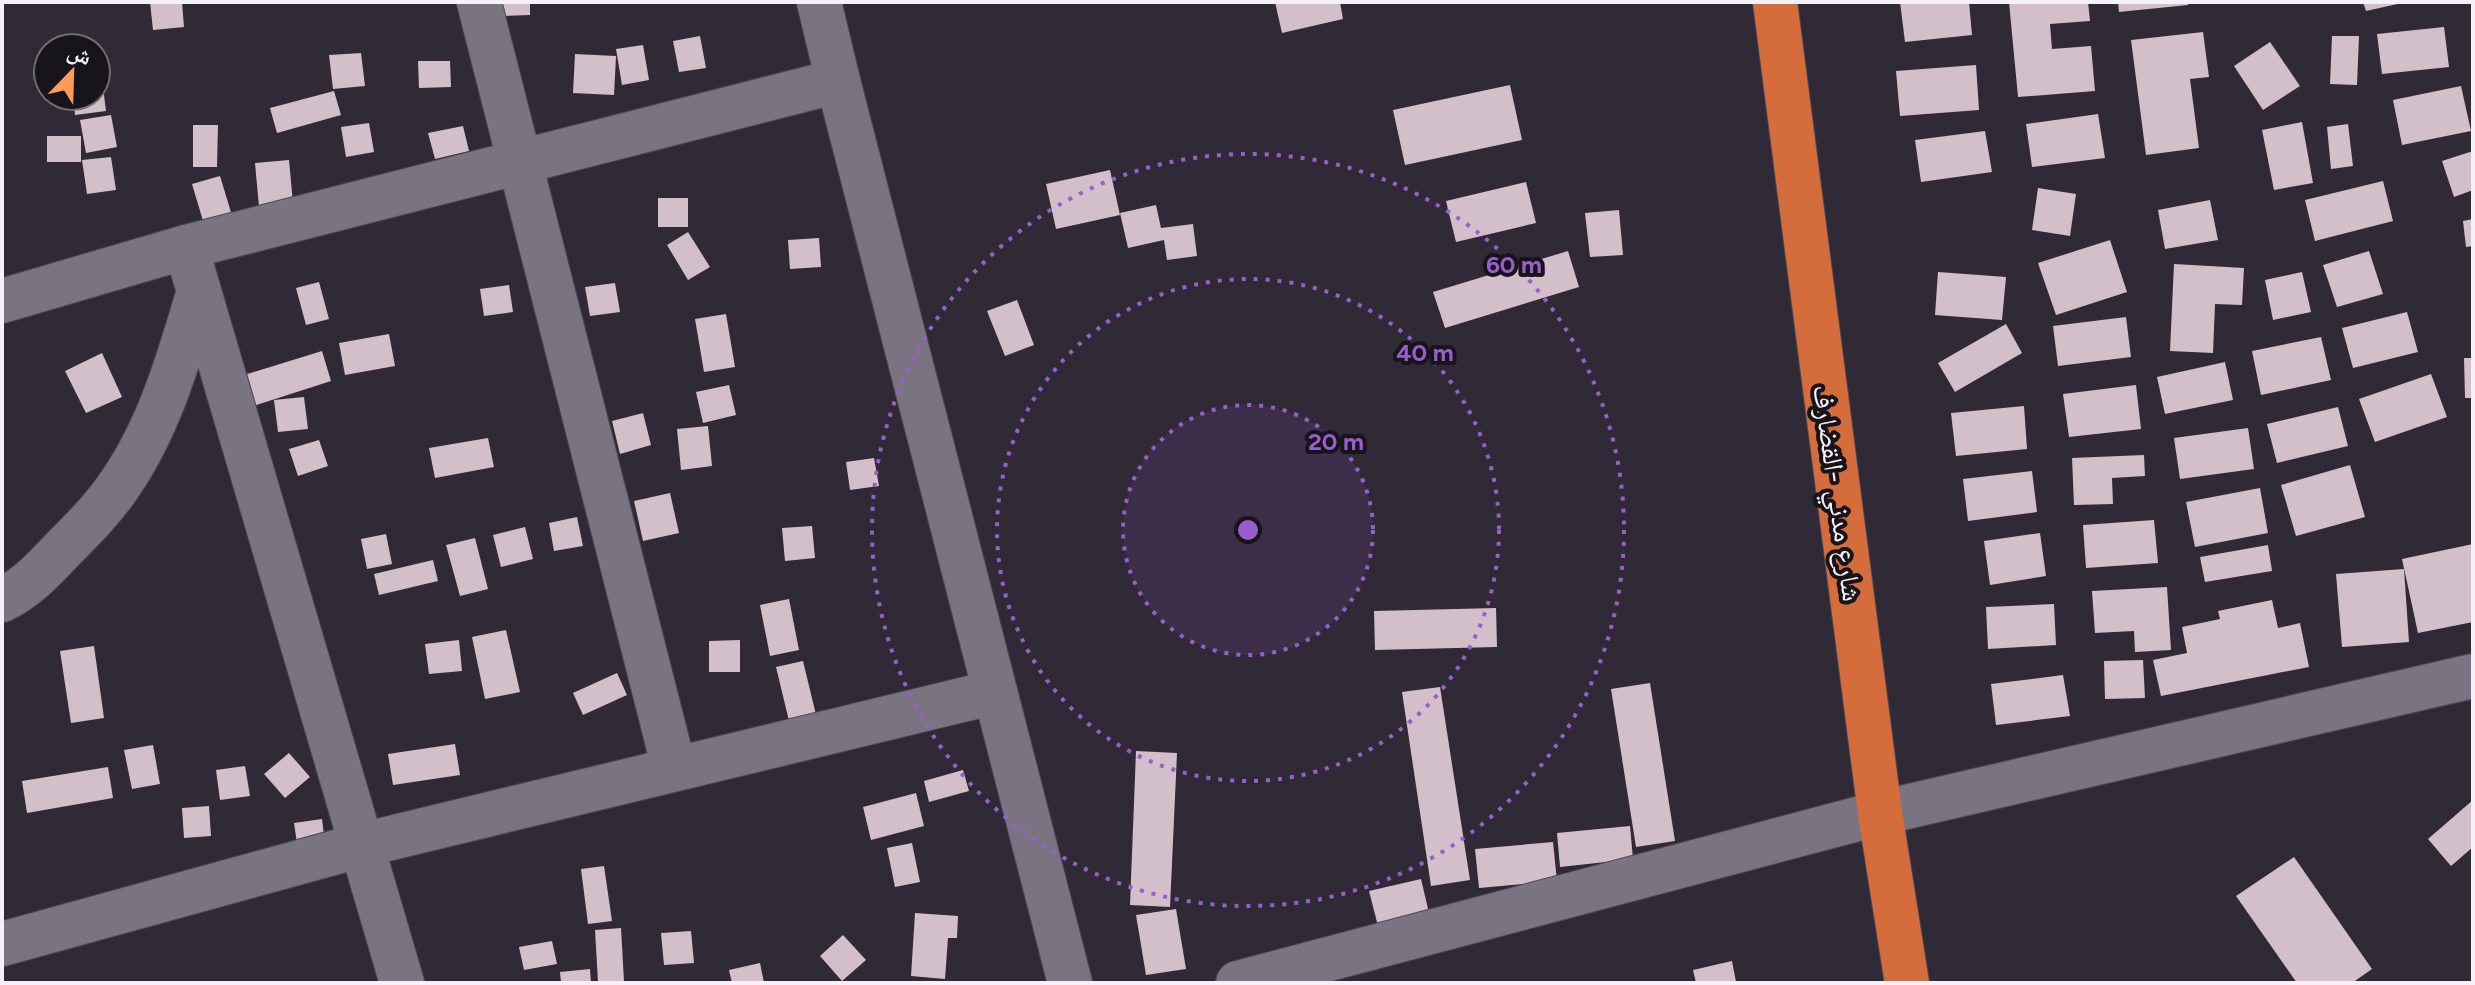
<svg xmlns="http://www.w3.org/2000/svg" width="2475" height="985" font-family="Figtree,'Noto Naskh Arabic',sans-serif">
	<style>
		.building { fill: #d2bfc9 }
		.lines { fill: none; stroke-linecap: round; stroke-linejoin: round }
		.minor-casing { stroke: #4d4853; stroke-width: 46 }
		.highway-casing { stroke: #4d4853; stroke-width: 46 }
		.minor { stroke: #797382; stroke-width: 44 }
		.highway { stroke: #d46c3c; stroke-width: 44 }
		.ring { fill: none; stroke: #995dce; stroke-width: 4; stroke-dasharray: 4 8 }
		.labels { text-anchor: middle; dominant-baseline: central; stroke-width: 8; stroke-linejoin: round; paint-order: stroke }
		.street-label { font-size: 28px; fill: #f4f1f9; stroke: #17141a }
		.centre { fill: #995dce; stroke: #17141a; stroke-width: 4 }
		.ring-label { font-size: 24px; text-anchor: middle; font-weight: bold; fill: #995dce; stroke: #17141a; stroke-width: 8; stroke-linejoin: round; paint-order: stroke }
	</style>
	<rect width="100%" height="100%" fill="#302a37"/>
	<g class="building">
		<path d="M150,2H182L184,27L153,30Z"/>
		<path d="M501,2H530V15L502,16Z"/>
		<path d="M1275,2H1340L1343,19L1282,33Z"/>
		<path d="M1900,2H1969L1972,35L1905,42Z"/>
		<path d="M2009,2H2088L2090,21L2050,24L2052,49L2091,46L2095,91L2018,97Z"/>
		<path d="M2118,2H2188V5L2119,12Z"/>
		<path d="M2363,2H2402V3L2366,11Z"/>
		<path d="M2444,27L2449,67L2382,74L2377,34Z"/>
		<path d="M2203,32L2209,77L2190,79L2199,148L2146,155L2131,40Z"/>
		<path d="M700,36L706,68L679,72L673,41Z"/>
		<path d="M2332,36H2359L2357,85L2330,84Z"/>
		<path d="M2270,42L2300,86L2263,110L2234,66Z"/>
		<path d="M643,45L649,80L622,85L616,49Z"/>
		<path d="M361,53L365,86L333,89L329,55Z"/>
		<path d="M575,54L616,56L614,95L573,93Z"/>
		<path d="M418,61H450L451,87L419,88Z"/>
		<path d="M1976,65L1979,110L1900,116L1896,71Z"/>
		<path d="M101,71L106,111L75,115L73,96H96V72Z"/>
		<path d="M1510,85L1522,140L1405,165L1393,110Z"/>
		<path d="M2461,86L2471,131L2402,145L2393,100Z"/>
		<path d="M334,91L341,115L277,133L270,108Z"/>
		<path d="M2098,114L2105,158L2032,167L2026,124Z"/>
		<path d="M111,115L117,147L86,153L80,120Z"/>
		<path d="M2302,122L2313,183L2274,190L2262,130Z"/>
		<path d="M369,123L374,152L346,157L341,127Z"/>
		<path d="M2348,124L2353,166L2331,169L2327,127Z"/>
		<path d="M193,125H218L217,167H193Z"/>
		<path d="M463,126L469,151L435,159L428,133Z"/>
		<path d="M1985,131L1992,172L1921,182L1915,140Z"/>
		<rect x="47" y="136" width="34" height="26"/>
		<path d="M2473,151V190L2454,197L2442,161Z"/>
		<path d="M111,157L116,190L87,194L82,160Z"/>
		<path d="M289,160L294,214L260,218L255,163Z"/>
		<path d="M1110,170L1120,215L1056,229L1046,184Z"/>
		<path d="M220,176L237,232L209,241L192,184Z"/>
		<path d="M2383,181L2393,221L2315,241L2305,200Z"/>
		<path d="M1526,182L1536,223L1456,242L1446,201Z"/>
		<path d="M2038,188L2076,194L2070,236L2032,230Z"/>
		<rect x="658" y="198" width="30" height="29"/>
		<path d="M2210,200L2218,240L2165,249L2158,210Z"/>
		<path d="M1156,205L1161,228L1193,224L1197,256L1167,260L1164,240L1128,248L1120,213Z"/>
		<path d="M1619,210L1623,255L1590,257L1585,213Z"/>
		<path d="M2473,219V246L2466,247L2463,221Z"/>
		<path d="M688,232L710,267L688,280L667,245Z"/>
		<path d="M819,238L821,267L790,269L788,240Z"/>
		<path d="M2110,240L2127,292L2056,315L2038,263Z"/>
		<path d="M1568,251L1579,287L1445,328L1433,292Z"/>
		<path d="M2369,251L2383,294L2337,307L2323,265Z"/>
		<path d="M2174,264L2244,268L2242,305L2215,304L2213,353L2170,351Z"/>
		<path d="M1938,272L2006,277L2002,320L1935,315Z"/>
		<path d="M2302,272L2311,312L2273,320L2265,280Z"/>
		<path d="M319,282L329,319L306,325L296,288Z"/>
		<path d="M615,283L620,312L590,316L585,287Z"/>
		<path d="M509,285L513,312L484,316L480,289Z"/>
		<path d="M1017,300L1034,345L1005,356L987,311Z"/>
		<path d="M2407,312L2418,352L2353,368L2342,328Z"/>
		<path d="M726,314L735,367L704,372L695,319Z"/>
		<path d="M2126,317L2131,357L2058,366L2053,326Z"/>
		<path d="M2006,324L2022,353L1955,392L1938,363Z"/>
		<path d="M389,334L395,366L345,375L339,343Z"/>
		<path d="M2321,337L2331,380L2261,395L2252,351Z"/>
		<path d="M322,351L331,381L250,407L241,376Z"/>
		<path d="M102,353L122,397L86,413L65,371Z"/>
		<path d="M2464,358H2473V398H2465Z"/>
		<path d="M2225,362L2233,400L2165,414L2157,377Z"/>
		<path d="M2431,374L2447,417L2375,442L2359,399Z"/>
		<path d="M729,385L736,415L703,423L696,392Z"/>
		<path d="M2136,385L2141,429L2069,437L2063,394Z"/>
		<path d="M304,397L308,429L278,432L274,400Z"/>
		<path d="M2024,406L2027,449L1956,456L1951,413Z"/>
		<path d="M2338,407L2348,446L2277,463L2267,424Z"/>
		<path d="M643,413L651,445L620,454L612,421Z"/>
		<path d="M708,426L712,466L681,470L677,429Z"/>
		<path d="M2248,428L2254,469L2180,479L2174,438Z"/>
		<path d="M488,438L494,467L435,478L429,448Z"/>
		<path d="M319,440L328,466L298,476L289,449Z"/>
		<path d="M2144,455L2145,476L2112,478L2113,504L2074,505L2072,458Z"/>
		<path d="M874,458L879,486L850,490L846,462Z"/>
		<path d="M2350,465L2365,517L2296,536L2281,485Z"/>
		<path d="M2032,471L2037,512L1968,521L1963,479Z"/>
		<path d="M2260,488L2268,533L2195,547L2186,502Z"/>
		<path d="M670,493L679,533L643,541L634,501Z"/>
		<path d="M577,517L583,546L554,551L549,523Z"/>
		<path d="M2154,520L2158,563L2086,568L2083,525Z"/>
		<path d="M812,526L815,558L785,561L782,528Z"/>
		<path d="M525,527L533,559L501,567L493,535Z"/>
		<path d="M2040,533L2046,576L1990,585L1984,541Z"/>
		<path d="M386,534L392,564L367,569L361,539Z"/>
		<path d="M475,538L488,589L460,596L446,545Z"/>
		<path d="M2473,544V622L2418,633L2402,559Z"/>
		<path d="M2268,545L2272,571L2205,582L2200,557Z"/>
		<path d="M433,560L438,581L379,595L374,574Z"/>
		<path d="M2404,569L2409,642L2342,647L2336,574Z"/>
		<path d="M2167,587L2171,650L2135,652L2134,631L2095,633L2092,591Z"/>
		<path d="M789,599L799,650L770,656L760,605Z"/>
		<path d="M2272,600L2278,628L2300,623L2309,667L2161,696L2153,660L2187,653L2182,627L2220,619L2218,611Z"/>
		<path d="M2054,604L2056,645L1988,649L1986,607Z"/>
		<path d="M1496,608L1497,647L1375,650L1374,611Z"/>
		<path d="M506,630L520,692L485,699L472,637Z"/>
		<path d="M459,640L462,671L429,674L425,644Z"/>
		<path d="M740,640V672H709V641Z"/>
		<path d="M94,646L104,718L71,723L60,651Z"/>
		<path d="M2143,660L2145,698L2105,699L2104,661Z"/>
		<path d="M803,661L817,719L790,725L776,667Z"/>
		<path d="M617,673L627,695L583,715L573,693Z"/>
		<path d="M2063,675L2070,716L1996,725L1991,684Z"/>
		<path d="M1650,683L1675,841L1636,847L1611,689Z"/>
		<path d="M1440,687L1470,880L1431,886L1402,692Z"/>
		<path d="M455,744L460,775L393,785L388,754Z"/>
		<path d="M153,745L160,784L132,789L124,750Z"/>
		<path d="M1136,751L1177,753L1170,907L1130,905Z"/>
		<path d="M289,753L310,777L285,798L264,774Z"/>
		<path d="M245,766L250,796L220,800L216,770Z"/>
		<path d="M108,767L113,798L27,813L22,781Z"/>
		<path d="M963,770L969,791L929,802L924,781Z"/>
		<path d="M916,793L924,826L871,840L863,807Z"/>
		<path d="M2473,800V847L2451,866L2428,839Z"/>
		<path d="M209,806L211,836L184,838L182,808Z"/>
		<path d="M322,819L327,859L300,863L294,823Z"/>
		<path d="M1630,826L1633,859L1560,867L1557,833Z"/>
		<path d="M1553,842L1557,881L1479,888L1475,849Z"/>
		<path d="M912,843L920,882L895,887L887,848Z"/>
		<path d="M2294,857L2372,969L2352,983H2297L2236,896Z"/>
		<path d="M604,866L612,921L588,924L581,869Z"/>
		<path d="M1421,879L1429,913L1378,926L1369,891Z"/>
		<path d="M1176,909L1186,969L1146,975L1136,915Z"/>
		<path d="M915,913L958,916L957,938H948L945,979L911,976Z"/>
		<path d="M621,928L624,981L598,982L595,930Z"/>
		<path d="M691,931L694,963L664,965L661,933Z"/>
		<path d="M843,935L866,960L842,981L820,956Z"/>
		<path d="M552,941L557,964L524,970L519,947Z"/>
		<path d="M1732,961L1736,982L1696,983L1693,970Z"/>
		<path d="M760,963L764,983H732L729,970Z"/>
		<path d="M590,969L591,983H561L560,972Z"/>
	</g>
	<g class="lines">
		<defs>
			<g id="minor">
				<path d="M479,2L674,768"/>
				<path d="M819,2L838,81L1070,983"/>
				<path d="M186,247L402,983"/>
				<path d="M2,301L186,247L838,81"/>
				<path d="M2,600C26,589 45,568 63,549C83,529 104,508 120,484C160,426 179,358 199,291"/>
				<path d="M2,944L362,845L995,692"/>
				<path d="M1238,983L1880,813L2473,676"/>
			</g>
			<path id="highway" d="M1775,2L1880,813L1907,983"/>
		</defs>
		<use href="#minor" class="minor-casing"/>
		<use href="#highway" class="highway-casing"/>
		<use href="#minor" class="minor"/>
		<use href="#highway" class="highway"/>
	</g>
	<circle cx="1248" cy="530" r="125" fill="#995dce" fill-opacity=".12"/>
	<g class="ring">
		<circle cx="1248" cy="530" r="125"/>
		<circle cx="1248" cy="530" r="251"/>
		<circle cx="1248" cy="530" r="376"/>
	</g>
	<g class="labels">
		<g class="street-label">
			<text transform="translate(1838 493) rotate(82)">شارع مدني -القضارف</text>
		</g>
	</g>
	<circle cx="1248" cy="530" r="12" class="centre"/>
	<g class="ring-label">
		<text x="1514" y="273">60 m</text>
		<text x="1425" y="361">40 m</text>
		<text x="1336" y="450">20 m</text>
	</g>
	<rect width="2475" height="985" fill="none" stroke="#f4f1f9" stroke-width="8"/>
	<g transform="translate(72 72) rotate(23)"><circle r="38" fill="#17141a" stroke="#6f6c73" stroke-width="2"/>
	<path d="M0-6L14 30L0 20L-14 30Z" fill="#fe9b59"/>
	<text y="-12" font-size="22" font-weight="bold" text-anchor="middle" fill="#f4f1f9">ش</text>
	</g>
</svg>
